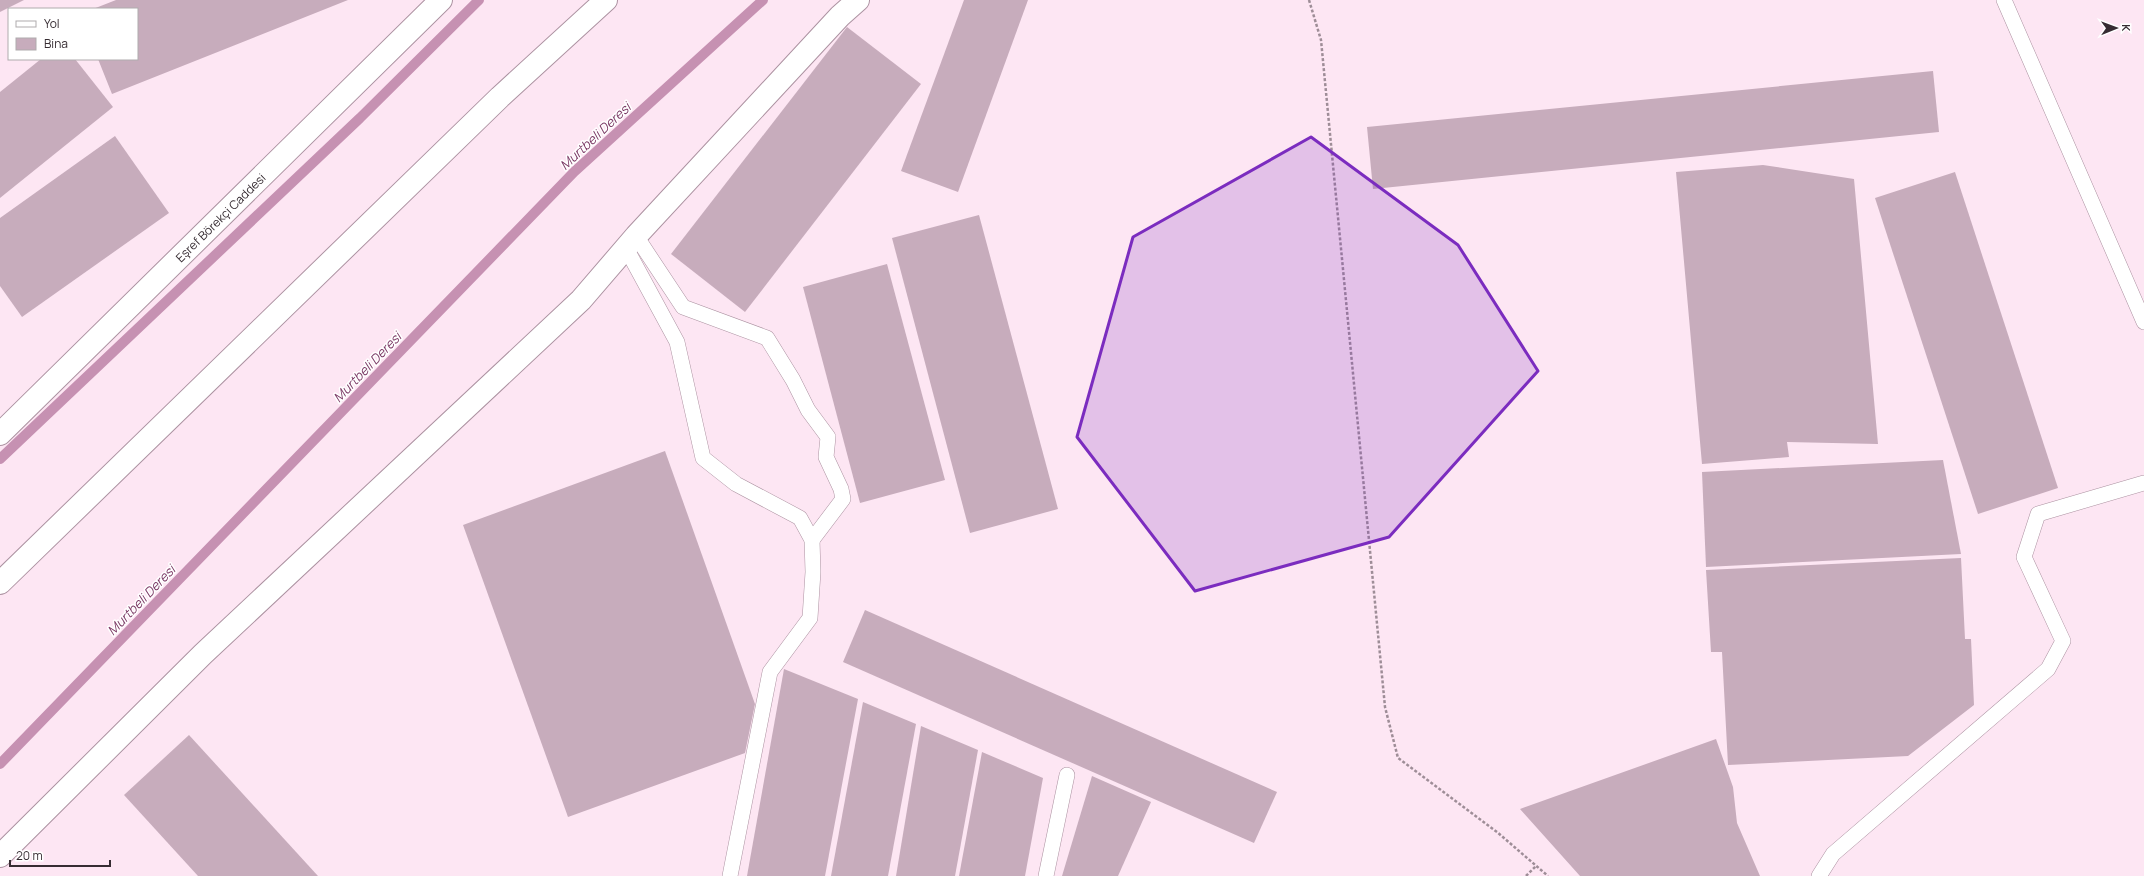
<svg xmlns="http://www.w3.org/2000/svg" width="2144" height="876" font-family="Manrope,sans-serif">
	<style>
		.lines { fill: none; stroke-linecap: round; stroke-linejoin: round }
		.stream { stroke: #c691b2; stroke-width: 10 }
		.building { fill: #c7acbc }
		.lane-casing { stroke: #ac92a1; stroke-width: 16 }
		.street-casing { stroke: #ac92a1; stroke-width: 24 }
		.path { stroke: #9e8d97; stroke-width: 2.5; stroke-dasharray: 3 2; stroke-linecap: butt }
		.lane { stroke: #fff; stroke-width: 15 }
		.street { stroke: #fff; stroke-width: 22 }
		.marked { fill: #7b2cbf; fill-opacity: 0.2; stroke: #7b2cbf; stroke-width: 3; stroke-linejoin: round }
		.labels { text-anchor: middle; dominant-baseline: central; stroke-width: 3; stroke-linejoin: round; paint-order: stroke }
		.street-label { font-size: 12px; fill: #362c32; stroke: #fff }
		.water-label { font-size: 13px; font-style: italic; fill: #7b3965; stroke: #fff }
	</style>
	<rect width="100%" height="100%" fill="#fde6f3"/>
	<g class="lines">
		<g class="stream">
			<path d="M0,459L360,118L479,0"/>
			<path d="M0,764L574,172L763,0"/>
		</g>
	</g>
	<g class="building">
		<path d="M0,0H24L0,12Z"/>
		<path d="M116,0H348L112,94L98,59H137V9H93Z"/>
		<path d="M964,0H1028L958,192L901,171Z"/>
		<path d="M847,27L921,84L745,312L671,254Z"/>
		<path d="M41,59H75L113,107L0,198V92Z"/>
		<path d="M1933,71L1939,132L1373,189L1367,127Z"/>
		<path d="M115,136L169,213L22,317L0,286V218Z"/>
		<path d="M1763,165L1854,179L1878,444L1787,442L1789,457L1702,464L1676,172Z"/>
		<path d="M1955,172L2058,488L1978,514L1875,198Z"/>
		<path d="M979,215L1058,509L970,533L892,238Z"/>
		<path d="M887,264L945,480L860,503L803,287Z"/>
		<path d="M665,451L755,704L745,753L568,817L463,525Z"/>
		<path d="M1943,460L1961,554L1706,567L1702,472Z"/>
		<path d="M1961,558L1965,639H1971L1974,705L1908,756L1728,765L1722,652H1711L1706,570Z"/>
		<path d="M865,610L1277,792L1254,843L843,662Z"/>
		<path d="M784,669L858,699L825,876H747Z"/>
		<path d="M863,702L916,724L888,876H831Z"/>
		<path d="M921,726L978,750L955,876H896Z"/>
		<path d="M189,735L318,876H198L124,795Z"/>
		<path d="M1716,739L1733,787L1737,823L1760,876H1580L1520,809Z"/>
		<path d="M982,752L1043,778L1025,876H959Z"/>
		<path d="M1092,776L1151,802L1118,876H1062Z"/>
	</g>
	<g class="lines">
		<defs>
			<g id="lane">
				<path d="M2004,0L2144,322"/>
				<path d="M636,236L683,307L767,338L793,380L808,410L828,437L826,457L841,489L843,499L812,540"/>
				<path d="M626,248L677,342L703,458L736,484L800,518L812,540L813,572L810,618L770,672L730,876"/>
				<path d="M1046,876L1067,775"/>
				<path d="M1819,876L1833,854L2048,669L2063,641L2024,557L2038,514L2144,483"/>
			</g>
			<g id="street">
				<path id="s1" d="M0,434L441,0"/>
				<path d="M0,583L500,97L606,0"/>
				<path d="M0,856L203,654L581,300L636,236L840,16L858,0"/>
			</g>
		</defs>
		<use href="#lane" class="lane-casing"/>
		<use href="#street" class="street-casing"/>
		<g class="path">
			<path d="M1309,0L1321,40L1385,707L1398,758L1497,832L1548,876"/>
			<path d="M1526,876L1536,866"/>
		</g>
		<use href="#lane" class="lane"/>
		<use href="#street" class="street"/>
	</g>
	<path class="marked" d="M1311,137L1458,245L1538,371L1389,537L1195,591L1077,437L1133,237Z"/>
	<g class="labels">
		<g class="street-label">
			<text stroke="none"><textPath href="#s1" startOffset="309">Eşref Börekçi Caddesi</textPath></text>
		</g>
		<g class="water-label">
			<text transform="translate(595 136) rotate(-43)">Murtbeli Deresi</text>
			<text transform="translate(367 367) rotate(-46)">Murtbeli Deresi</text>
			<text transform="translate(141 600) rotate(-46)">Murtbeli Deresi</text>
		</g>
	</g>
	<rect x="8" y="8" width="130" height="52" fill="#ffffff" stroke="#afabad"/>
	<rect x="16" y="21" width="20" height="6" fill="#ffffff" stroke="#afabad"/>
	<text x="44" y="28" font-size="12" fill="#362c32">Yol</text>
	<rect x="16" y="38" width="20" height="12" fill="#c7acbc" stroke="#afabad"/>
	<text x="44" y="48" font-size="12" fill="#362c32">Bina</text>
	<g transform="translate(2116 28) rotate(89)" stroke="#ffffff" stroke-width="3" paint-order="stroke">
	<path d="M0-3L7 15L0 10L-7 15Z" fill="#362c32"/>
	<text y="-6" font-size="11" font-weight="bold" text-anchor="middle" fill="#362c32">K</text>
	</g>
	<path d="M10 860v6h100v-6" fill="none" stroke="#362c32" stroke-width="2"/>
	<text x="16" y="860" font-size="12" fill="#362c32" stroke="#ffffff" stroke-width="3" paint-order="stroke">20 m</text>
</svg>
